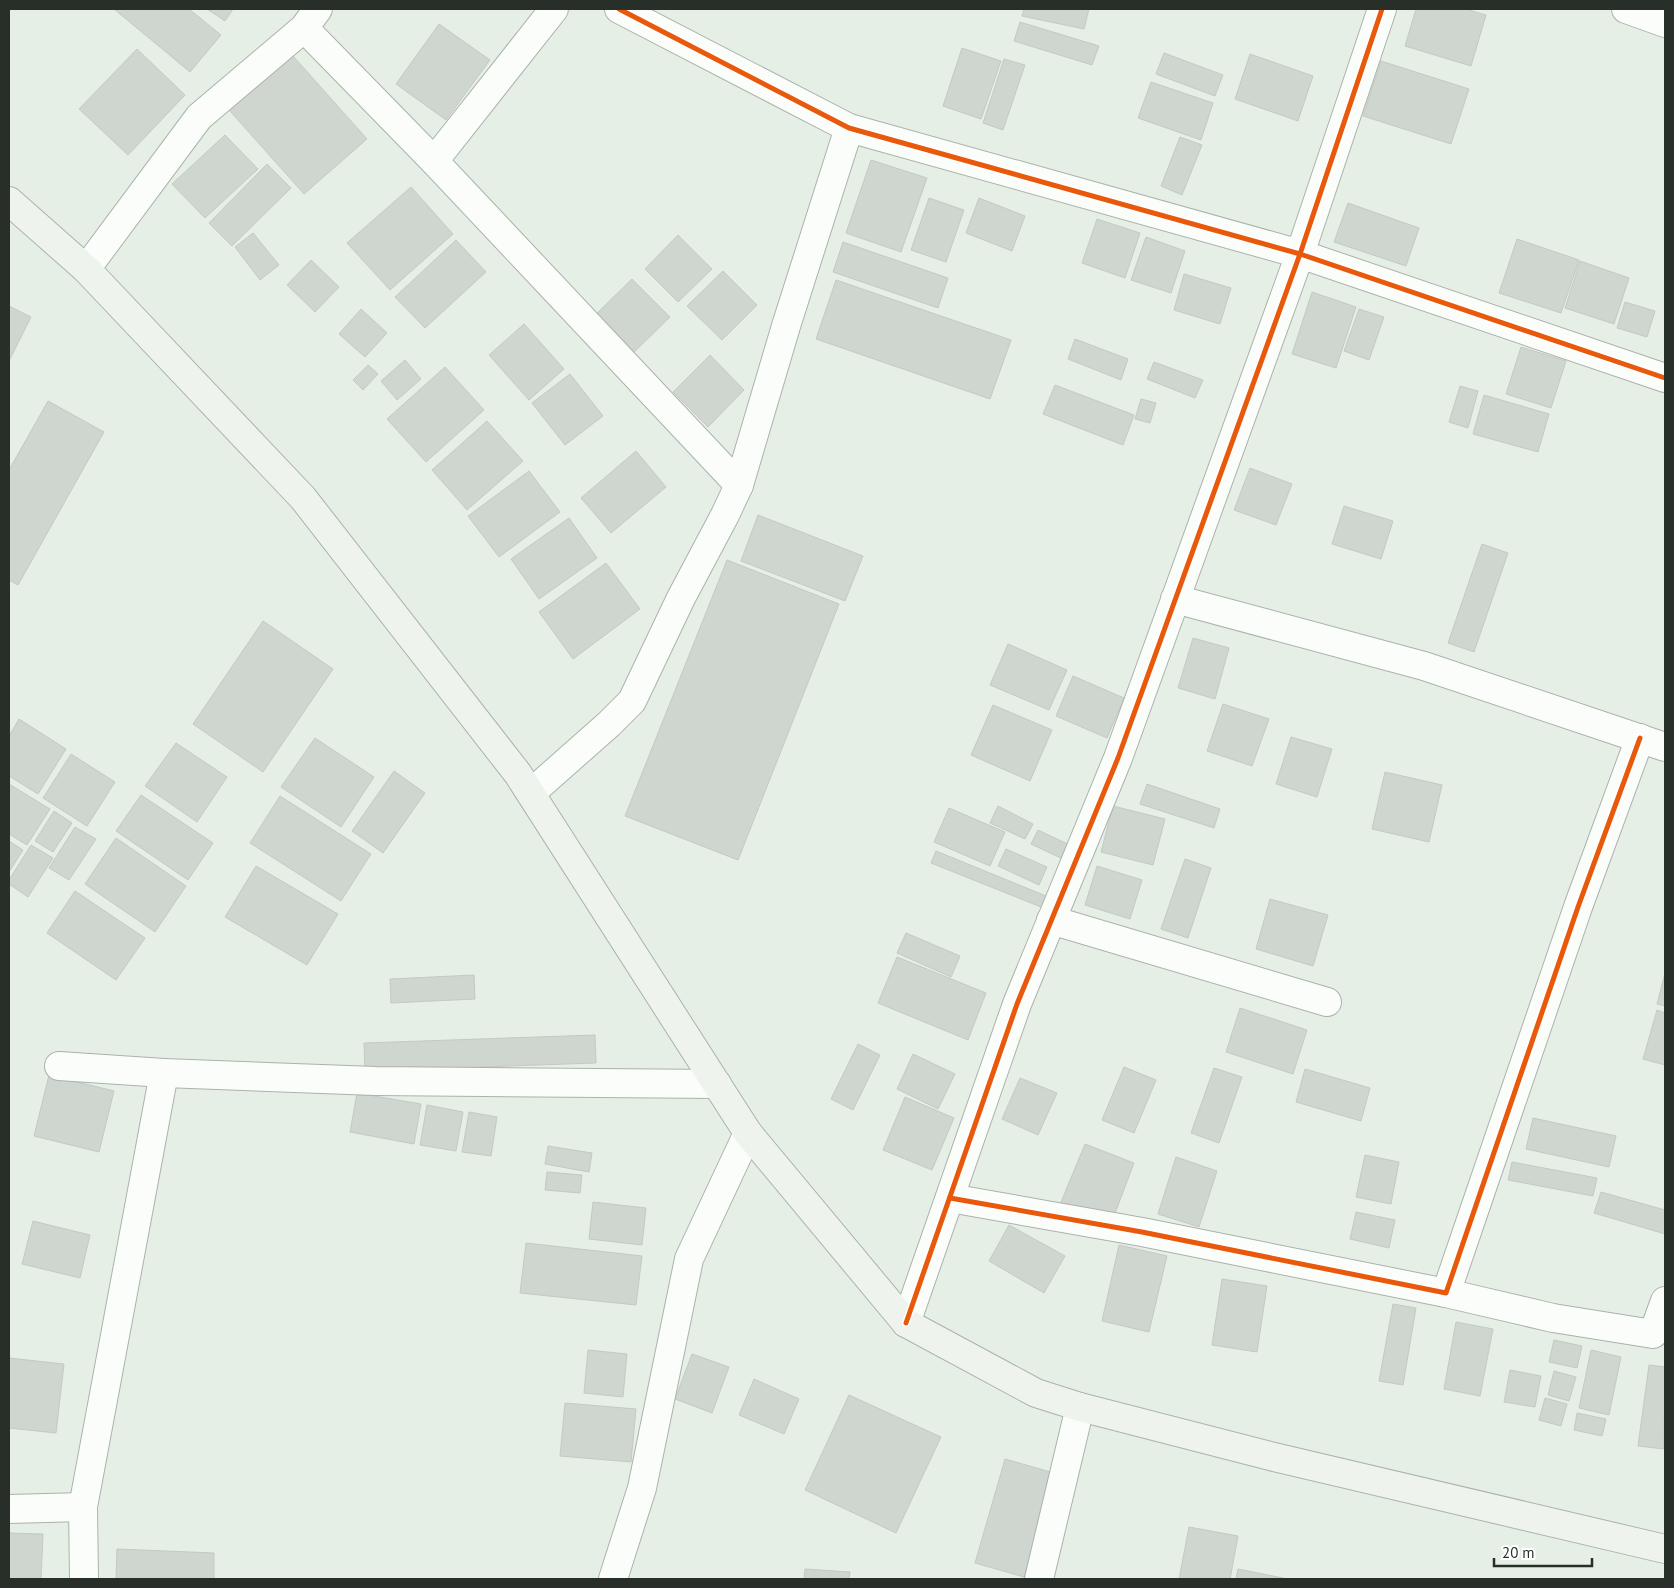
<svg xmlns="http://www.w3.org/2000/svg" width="1674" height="1588" font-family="'PT Sans',sans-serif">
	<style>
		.building { fill: #cfd5cf; stroke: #c2cac3 }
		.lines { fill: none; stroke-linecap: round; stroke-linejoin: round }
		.street-casing { stroke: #abb2ab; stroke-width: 30 }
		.secondary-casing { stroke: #abb2ab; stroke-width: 30 }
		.street { stroke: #fbfdfb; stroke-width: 28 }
		.secondary { stroke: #eef3ee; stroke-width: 28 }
		.cycleway-casing { stroke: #fff; stroke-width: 8 }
		.cycleway { stroke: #e8590c; stroke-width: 5 }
	</style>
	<rect width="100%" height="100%" fill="#e6efe6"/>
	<g class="building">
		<path d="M114,9H189L221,35L190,72Z"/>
		<path d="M207,9H233L225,21Z"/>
		<path d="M1024,9H1089L1084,29L1022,16Z"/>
		<path d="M1416,9H1465L1486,15L1471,66L1405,46Z"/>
		<path d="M1020,22L1099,46L1092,65L1014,41Z"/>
		<path d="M439,24L490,60L446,120L396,84Z"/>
		<path d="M285,47L367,139L304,194L222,102Z"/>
		<path d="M962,48L1001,61L981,119L943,106Z"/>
		<path d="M137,49L185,95L128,155L79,109Z"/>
		<path d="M1164,53L1223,75L1215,96L1156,74Z"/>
		<path d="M1250,54L1313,76L1298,121L1235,99Z"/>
		<path d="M1004,59L1025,65L1003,130L983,123Z"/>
		<path d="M1381,61L1469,89L1451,144L1363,116Z"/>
		<path d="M1151,82L1213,103L1201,140L1138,118Z"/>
		<path d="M225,135L258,169L205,218L172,184Z"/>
		<path d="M1180,137L1202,145L1182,195L1161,186Z"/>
		<path d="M871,160L927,178L901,252L846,233Z"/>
		<path d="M267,164L291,188L232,246L209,223Z"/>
		<path d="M411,187L453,234L390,290L347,243Z"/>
		<path d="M929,198L964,210L946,262L911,250Z"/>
		<path d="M979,198L1025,216L1012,251L966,233Z"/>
		<path d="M1348,203L1419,228L1406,266L1334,242Z"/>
		<path d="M1097,219L1140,233L1125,278L1082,263Z"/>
		<path d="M253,233L279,265L260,280L235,247Z"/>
		<path d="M678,235L712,269L678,302L645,269Z"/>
		<path d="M1146,237L1185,251L1171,293L1131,280Z"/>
		<path d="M1517,239L1579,260L1561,313L1499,293Z"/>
		<path d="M456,240L486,272L425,328L395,297Z"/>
		<path d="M843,242L948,278L938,308L833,272Z"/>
		<path d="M311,260L339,287L315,312L287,285Z"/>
		<path d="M1580,261L1629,278L1614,324L1565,308Z"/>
		<path d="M723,271L757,305L722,340L687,306Z"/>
		<path d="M1184,274L1231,288L1220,324L1174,310Z"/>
		<path d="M632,279L670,317L628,358L590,320Z"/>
		<path d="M836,280L1011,340L990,399L816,339Z"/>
		<path d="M1312,292L1356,307L1336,368L1292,354Z"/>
		<path d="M1625,302L1655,311L1647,337L1617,328Z"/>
		<path d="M9,306L31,317L9,361Z"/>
		<path d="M361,309L387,333L365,357L339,334Z"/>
		<path d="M1359,309L1384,317L1369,360L1344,351Z"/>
		<path d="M524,324L564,369L529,400L489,355Z"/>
		<path d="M1075,339L1128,359L1121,380L1068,359Z"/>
		<path d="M1521,347L1566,361L1551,408L1506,394Z"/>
		<path d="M710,355L744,390L708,427L673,392Z"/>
		<path d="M405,360L421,379L397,400L381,381Z"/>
		<path d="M1154,362L1203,380L1195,398L1147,379Z"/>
		<path d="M368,365L378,374L363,390L353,380Z"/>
		<path d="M445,367L484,410L426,462L387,419Z"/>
		<path d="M570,374L603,416L565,445L532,403Z"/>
		<path d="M1055,385L1134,415L1123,445L1043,414Z"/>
		<path d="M1460,386L1478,391L1468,428L1449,422Z"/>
		<path d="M1484,395L1549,414L1538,452L1473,434Z"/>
		<path d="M1141,399L1156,403L1150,423L1135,419Z"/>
		<path d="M48,401L104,432L18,585L9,580V470Z"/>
		<path d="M487,421L523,461L467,510L432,470Z"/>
		<path d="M636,451L666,487L611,533L581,498Z"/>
		<path d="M1250,468L1292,484L1276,525L1234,510Z"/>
		<path d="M529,471L560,512L499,557L468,516Z"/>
		<path d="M1344,506L1393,521L1381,559L1332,544Z"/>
		<path d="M758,515L863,556L845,601L741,561Z"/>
		<path d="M569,518L597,558L539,599L511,559Z"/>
		<path d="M1482,544L1508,553L1474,652L1448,643Z"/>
		<path d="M727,560L839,604L738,860L625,816Z"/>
		<path d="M606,563L640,609L573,659L539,612Z"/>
		<path d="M263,621L333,669L263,772L193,724Z"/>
		<path d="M1193,638L1229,648L1215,699L1178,688Z"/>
		<path d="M1008,644L1067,670L1049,710L990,685Z"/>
		<path d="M1073,676L1124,698L1107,738L1056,716Z"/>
		<path d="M1223,704L1269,719L1252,766L1207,751Z"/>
		<path d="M993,705L1052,730L1030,781L971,755Z"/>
		<path d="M19,719L66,749L38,794L9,776V736Z"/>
		<path d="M1291,737L1332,749L1317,797L1276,784Z"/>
		<path d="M315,738L374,777L341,827L281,787Z"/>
		<path d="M176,743L227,777L197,822L145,786Z"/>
		<path d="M71,754L115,782L87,826L43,798Z"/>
		<path d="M394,771L425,793L383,853L352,831Z"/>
		<path d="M1385,772L1442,785L1429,842L1372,829Z"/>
		<path d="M9,784L50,809L27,845L9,834Z"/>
		<path d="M1147,784L1220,809L1214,828L1140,804Z"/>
		<path d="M141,795L213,843L188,880L116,831Z"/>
		<path d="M280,796L371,854L341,901L250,843Z"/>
		<path d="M998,806L1033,824L1025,839L990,823Z"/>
		<path d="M1113,806L1165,819L1153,865L1101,852Z"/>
		<path d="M949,808L1005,832L990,866L934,842Z"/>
		<path d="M54,811L72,823L53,852L35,841Z"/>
		<path d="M75,827L96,839L69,880L49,868Z"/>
		<path d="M1038,830L1072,846L1065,860L1031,844Z"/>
		<path d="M116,838L186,886L155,932L85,884Z"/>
		<path d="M9,841L23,850L9,872Z"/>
		<path d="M31,845L53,858L28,897L9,884V880Z"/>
		<path d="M1006,849L1047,867L1039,885L998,866Z"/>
		<path d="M936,851L1051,898L1046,909L931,863Z"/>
		<path d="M1185,859L1211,868L1188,938L1161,929Z"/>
		<path d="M256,866L338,914L307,965L225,917Z"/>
		<path d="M1097,866L1142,880L1130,919L1085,905Z"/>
		<path d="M75,891L145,938L116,980L47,933Z"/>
		<path d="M1270,899L1328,915L1313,966L1256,949Z"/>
		<path d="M906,933L960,956L951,977L897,953Z"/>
		<path d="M897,957L986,993L968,1040L878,1003Z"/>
		<path d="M1665,973V1006L1657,1004Z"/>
		<path d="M474,975L475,999L391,1003L390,979Z"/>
		<path d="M1240,1008L1307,1030L1293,1074L1226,1052Z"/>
		<path d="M1657,1010L1665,1013V1065L1643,1059Z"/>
		<path d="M595,1035L596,1063L365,1071L364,1043Z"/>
		<path d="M858,1044L880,1055L853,1110L831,1099Z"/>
		<path d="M913,1054L955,1074L938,1109L897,1089Z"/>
		<path d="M1124,1067L1156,1080L1134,1133L1102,1120Z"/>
		<path d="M1214,1068L1242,1077L1219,1143L1191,1133Z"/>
		<path d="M1305,1069L1370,1088L1361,1121L1296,1102Z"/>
		<path d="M49,1075L114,1091L99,1152L34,1136Z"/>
		<path d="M1020,1078L1057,1093L1038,1135L1002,1119Z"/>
		<path d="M357,1093L421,1104L414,1144L350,1132Z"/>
		<path d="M905,1097L954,1118L932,1170L883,1150Z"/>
		<path d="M427,1105L463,1112L456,1151L420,1145Z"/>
		<path d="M469,1112L497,1117L491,1156L462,1152Z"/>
		<path d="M1533,1118L1616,1136L1609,1167L1526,1149Z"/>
		<path d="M1085,1144L1134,1163L1114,1216L1059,1207Z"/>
		<path d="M548,1146L592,1153L589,1172L545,1164Z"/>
		<path d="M1365,1155L1399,1162L1391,1204L1356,1197Z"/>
		<path d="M1176,1157L1217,1171L1199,1227L1158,1214Z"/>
		<path d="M1512,1162L1597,1178L1593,1196L1508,1180Z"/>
		<path d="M547,1172L582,1175L580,1193L545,1190Z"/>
		<path d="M1601,1192L1665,1210V1234L1594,1213Z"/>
		<path d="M593,1202L646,1208L642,1245L589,1239Z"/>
		<path d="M1356,1212L1395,1220L1389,1248L1350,1239Z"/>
		<path d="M33,1221L90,1235L80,1278L22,1264Z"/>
		<path d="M1009,1225L1065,1256L1044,1293L989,1261Z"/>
		<path d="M526,1243L642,1256L636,1305L520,1293Z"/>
		<path d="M1119,1245L1167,1256L1149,1332L1102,1321Z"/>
		<path d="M1222,1279L1267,1286L1257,1352L1212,1345Z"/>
		<path d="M1393,1304L1416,1308L1403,1385L1379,1381Z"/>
		<path d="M1456,1322L1493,1329L1480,1396L1444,1389Z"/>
		<path d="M1554,1340L1582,1346L1577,1368L1549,1362Z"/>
		<path d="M588,1350L627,1354L623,1397L584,1393Z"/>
		<path d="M1591,1350L1621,1357L1609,1415L1579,1408Z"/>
		<path d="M692,1354L729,1367L712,1413L675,1399Z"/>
		<path d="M9,1358L64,1364L56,1433L9,1428Z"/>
		<path d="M1649,1365L1665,1367L1664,1449L1638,1446Z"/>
		<path d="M1510,1370L1541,1376L1535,1407L1504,1402Z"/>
		<path d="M1554,1371L1576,1377L1569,1401L1548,1395Z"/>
		<path d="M754,1379L799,1399L784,1434L739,1415Z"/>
		<path d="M849,1395L941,1437L896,1533L805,1490Z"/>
		<path d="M1545,1398L1567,1404L1561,1426L1539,1420Z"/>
		<path d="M565,1403L636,1409L631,1462L560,1456Z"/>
		<path d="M1577,1413L1606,1419L1602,1436L1574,1430Z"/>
		<path d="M1005,1459L1054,1473L1024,1577L975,1563Z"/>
		<path d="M1189,1527L1238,1536L1230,1579H1179Z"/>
		<path d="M9,1533L43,1534L41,1579H9Z"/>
		<path d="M117,1549L214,1553V1579H116Z"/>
		<path d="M805,1569L850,1572L849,1579H804Z"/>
		<path d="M1238,1569L1283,1578L1282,1579H1236Z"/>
	</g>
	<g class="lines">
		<defs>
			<g id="street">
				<path d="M619,9L849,128L1300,254L1665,378"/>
				<path d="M1626,9L1665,23"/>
				<path d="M304,28L434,161L739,485"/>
				<path d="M434,161L554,9"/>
				<path d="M86,269L199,117L304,28L318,9"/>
				<path d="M1175,599L1424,666L1665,747"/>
				<path d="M531,793L609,724L632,701L681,598L725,515L739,485L786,326L849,128"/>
				<path d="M1051,920L1327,1002"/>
				<path d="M59,1066L164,1073L375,1081L717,1084"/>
				<path d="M950,1198L1142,1232L1446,1293L1578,907L1640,738"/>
				<path d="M1446,1293L1553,1318L1653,1334L1665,1301"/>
				<path d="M906,1323L1017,1004L1118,758L1300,254L1382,9"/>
				<path d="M9,1509L83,1507"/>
				<path d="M84,1579L83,1507L164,1073"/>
				<path d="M613,1579L642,1488L689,1259L748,1133"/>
				<path d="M1039,1579L1080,1407"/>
			</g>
			<path id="secondary" d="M9,201L86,269L303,498L518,774L748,1133L906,1323L1036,1393L1080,1407L1270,1456L1665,1549"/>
		</defs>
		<use href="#street" class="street-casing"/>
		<use href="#secondary" class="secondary-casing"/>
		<use href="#street" class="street"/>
		<use href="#secondary" class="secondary"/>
		<defs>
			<g id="cycleway">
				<path d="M619,9L849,128L1300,254L1665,378"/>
				<path d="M950,1198L1142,1232L1446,1293L1578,907L1640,738"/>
				<path d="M906,1323L1017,1004L1118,758L1300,254L1382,9"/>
			</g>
		</defs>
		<use href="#cycleway" class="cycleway-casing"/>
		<use href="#cycleway" class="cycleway"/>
	</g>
	<rect width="1674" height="1588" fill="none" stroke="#282e28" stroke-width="20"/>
	<path d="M1494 1558v8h98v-8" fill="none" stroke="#282e28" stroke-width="2.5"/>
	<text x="1502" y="1558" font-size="15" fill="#282e28" stroke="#ffffff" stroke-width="4" paint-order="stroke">20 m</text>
</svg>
